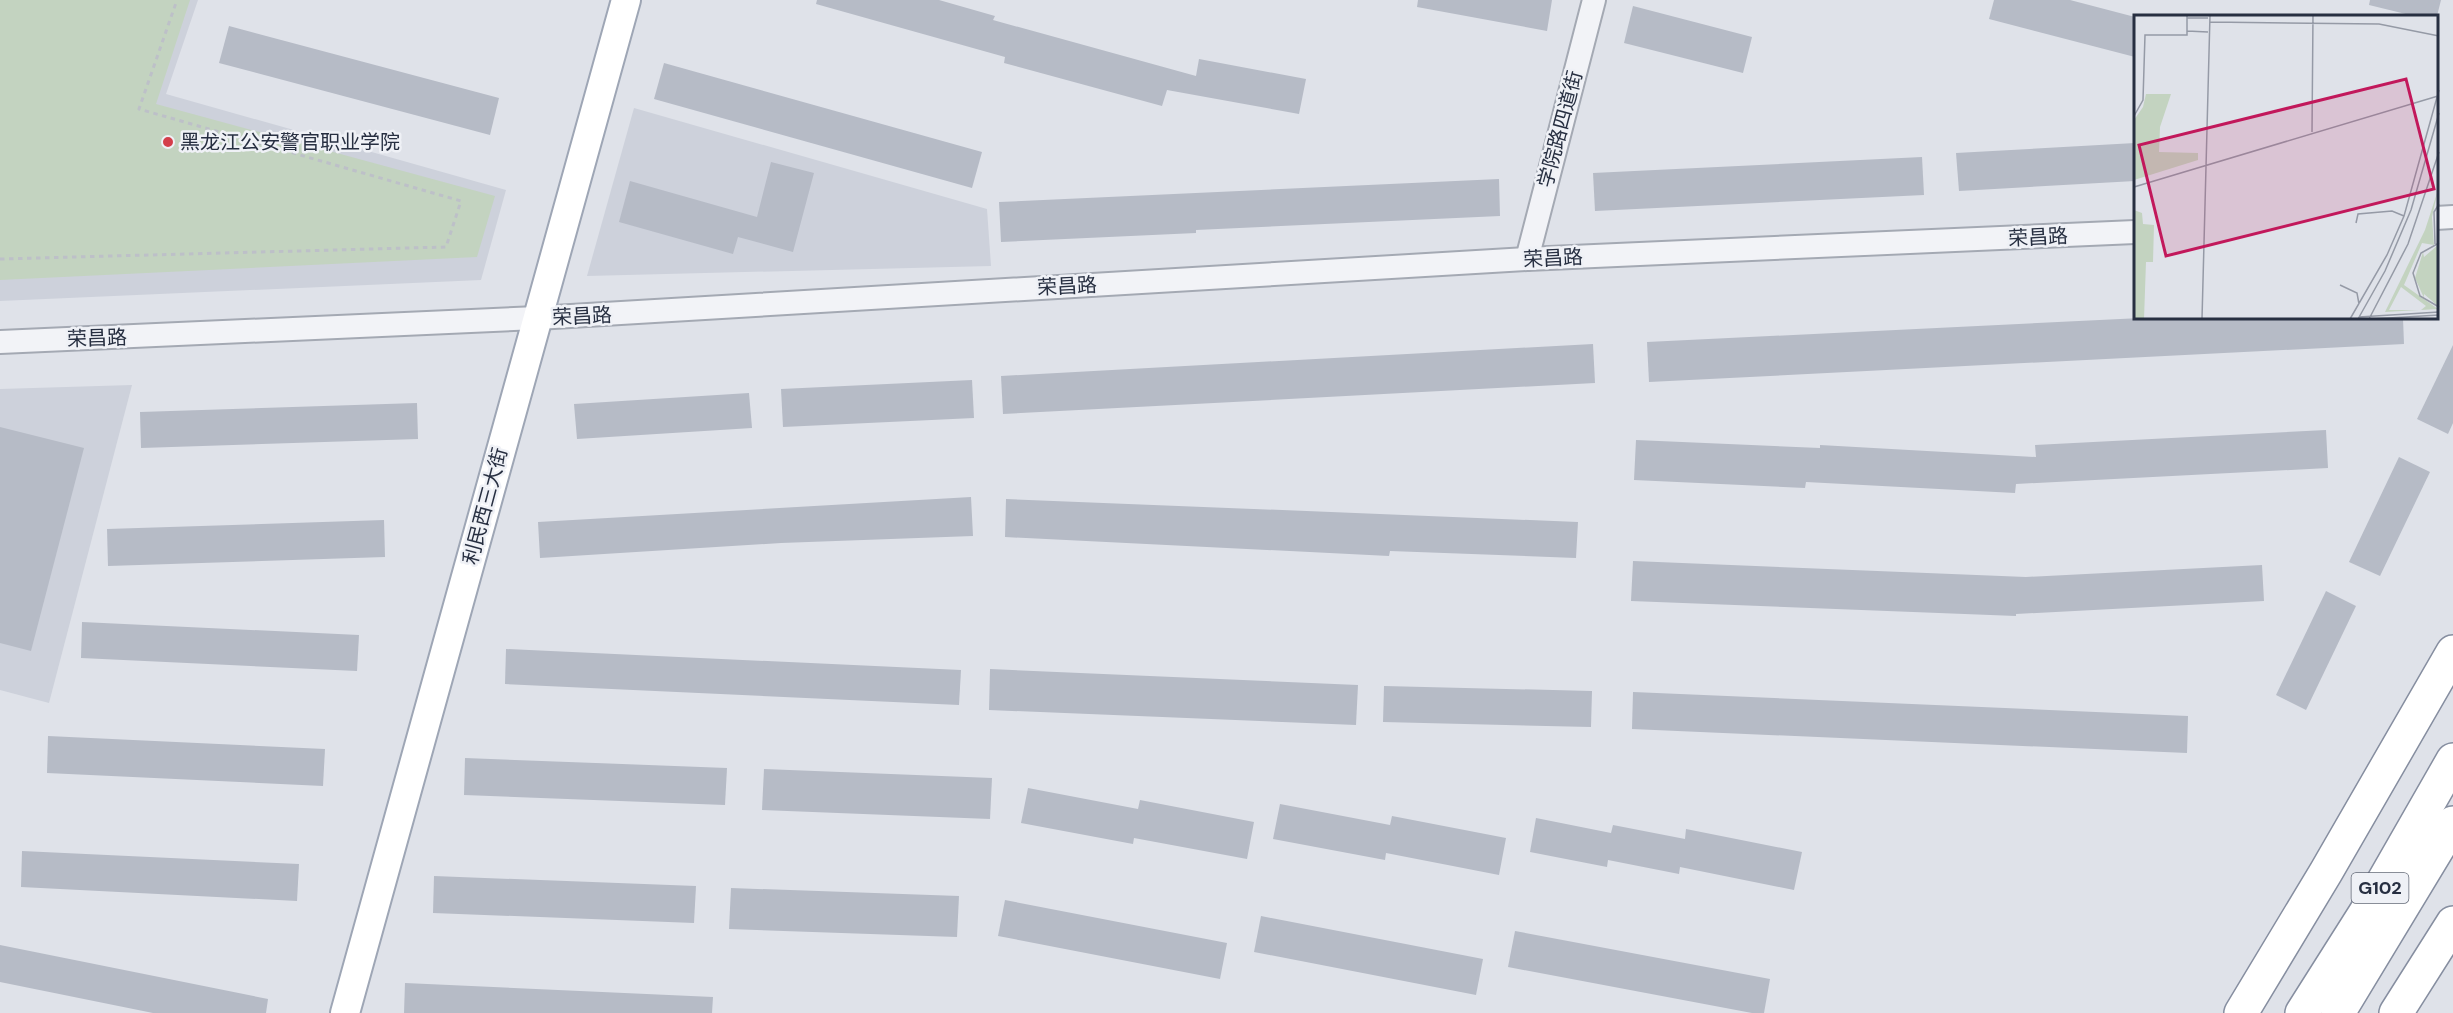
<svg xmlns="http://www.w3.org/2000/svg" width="2453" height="1013" font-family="'DM Sans','Noto Sans SC',sans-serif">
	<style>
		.built { fill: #cdd1db }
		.green { fill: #c3d3c0 }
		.building { fill: #b6bbc6 }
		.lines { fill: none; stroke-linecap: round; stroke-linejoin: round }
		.minor-casing { stroke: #a4a9b3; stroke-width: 26 }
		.major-casing { stroke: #9ea6b5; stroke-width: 32 }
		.highway-casing { stroke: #868ea0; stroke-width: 36 }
		.path { stroke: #bdc0c8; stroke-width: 3; stroke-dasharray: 4.5 4.5; stroke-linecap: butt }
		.minor { stroke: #f2f3f7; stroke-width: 22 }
		.major { stroke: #fff; stroke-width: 28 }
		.highway { stroke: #fff; stroke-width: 33 }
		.poi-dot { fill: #d43e4a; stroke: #eff1f6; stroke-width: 2 }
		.labels { text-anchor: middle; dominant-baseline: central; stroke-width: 5; stroke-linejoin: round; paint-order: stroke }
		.shield { fill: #eff1f6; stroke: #636977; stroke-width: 1.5 }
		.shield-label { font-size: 18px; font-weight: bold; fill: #272f41 }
		.street-label { font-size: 20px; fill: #272f41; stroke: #eff1f6 }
		.poi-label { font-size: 20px; fill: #272f41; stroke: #eff1f6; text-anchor: start }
		.inset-road { fill: none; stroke: #959aa6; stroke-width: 1.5 }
		.view { fill: #c2185b; fill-opacity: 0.15; stroke: #c2185b; stroke-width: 3 }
		.inset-edge { fill: none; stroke: #272f41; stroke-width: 3 }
	</style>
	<rect width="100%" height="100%" fill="#dfe2e9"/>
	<g class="built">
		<path d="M0,0H198L166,94L506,190L481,280L0,301Z"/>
		<path d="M634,108L987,209L991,266L587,276Z"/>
		<path d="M132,385L49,703L0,690V389Z"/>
	</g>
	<path class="green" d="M0,0H190L156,104L495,196L477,257L0,280Z"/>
	<g class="building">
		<path d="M817,0H939L995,16L993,20L1196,76L1199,59L1306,79L1299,114L1167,90L1162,106L1004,63L1005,57L816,4Z"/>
		<path d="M1418,0H1552L1547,31L1417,7Z"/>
		<path d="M1994,0H2070L2135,17V57L1989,19Z"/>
		<path d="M2370,0H2441L2437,16H2414L2369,5Z"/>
		<path d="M1633,6L1752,37L1743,73L1624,43Z"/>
		<path d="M229,26L499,98L490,135L219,63Z"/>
		<path d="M664,63L982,152L972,188L654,99Z"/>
		<path d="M2135,143V181L1959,191L1956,153Z"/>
		<path d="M1922,157L1924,195L1595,211L1593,173Z"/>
		<path d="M771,162L814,173L793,252L738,237L733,254L619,222L630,181L757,217Z"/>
		<path d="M1499,179L1500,216L1196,230V233L1001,242L999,202Z"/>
		<path d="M2141,318H2403L2404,344L1649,382L1647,342Z"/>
		<path d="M1593,344L1595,383L1003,414L1001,376Z"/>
		<path d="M2453,345V423L2448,434L2417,419Z"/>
		<path d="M972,380L974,418L783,427L781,389Z"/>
		<path d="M749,393L752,428L577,439L574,404Z"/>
		<path d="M417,403L418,439L141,448L140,412Z"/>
		<path d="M0,427L84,448L31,651L0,643Z"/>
		<path d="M2326,430L2328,468L2016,484L2015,493L1806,482L1805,488L1634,480L1636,440L1820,448V445L2036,457L2035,445Z"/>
		<path d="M2399,457L2430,472L2380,576L2349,562Z"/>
		<path d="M971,497L973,536L781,543L540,558L538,522Z"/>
		<path d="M1006,499L1578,522L1576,558L1390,551L1389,556L1005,537Z"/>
		<path d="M384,520L385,557L108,566L107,529Z"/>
		<path d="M1633,561L2026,577L2262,565L2264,601L2016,614V616L1631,601Z"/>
		<path d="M2326,591L2356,606L2306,710L2276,695Z"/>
		<path d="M82,622L359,635L357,671L81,658Z"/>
		<path d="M506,649L961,670L959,705L505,684Z"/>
		<path d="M990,669L1358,685L1356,725L989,710Z"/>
		<path d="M1384,686L1592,691L1591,727L1383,722Z"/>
		<path d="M1633,692L2188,716L2187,753L1632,729Z"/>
		<path d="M48,736L325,749L323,786L47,773Z"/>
		<path d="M465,758L727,768L725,805L464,795Z"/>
		<path d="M764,769L992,778L990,819L762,810Z"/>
		<path d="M1028,788L1138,809L1140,800L1254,822L1247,859L1134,838L1133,844L1021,823Z"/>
		<path d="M1280,804L1390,825L1392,816L1506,838L1499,875L1386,853L1385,860L1273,839Z"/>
		<path d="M1536,818L1611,833L1613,825L1685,839L1686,829L1802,852L1794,890L1680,867L1679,874L1608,860L1607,867L1530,852Z"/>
		<path d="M22,851L299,864L297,901L21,887Z"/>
		<path d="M434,876L696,886L694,923L433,913Z"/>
		<path d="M731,888L959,896L957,937L729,929Z"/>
		<path d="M1005,900L1227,943L1220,979L998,936Z"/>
		<path d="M1261,916L1483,959L1476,995L1254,952Z"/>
		<path d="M1515,931L1770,979L1764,1013H1752L1508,967Z"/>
		<path d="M0,945L268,999L266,1013H153L0,982Z"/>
		<path d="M405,983L713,997L712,1013H404Z"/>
	</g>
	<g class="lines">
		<defs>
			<g id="minor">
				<path d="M2436,218L2453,217"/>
				<path d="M1527,259L1594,0"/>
				<path d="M0,342L537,318L1527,259L2135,232"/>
			</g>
			<path id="major" d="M345,1013L626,0"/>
			<g id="highway">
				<path d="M2241,1013L2326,872L2453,652"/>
				<path d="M2302,1013L2366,912L2453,760"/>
				<path d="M2338,1013L2453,823"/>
				<path d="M2396,1013L2453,923"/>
			</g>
		</defs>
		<use href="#minor" class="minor-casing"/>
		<use href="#major" class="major-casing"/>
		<use href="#highway" class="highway-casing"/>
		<path class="path" d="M0,259L446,247L461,201L139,109L177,0"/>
		<use href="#minor" class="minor"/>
		<use href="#major" class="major"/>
		<use href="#highway" class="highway"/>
	</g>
	<circle class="poi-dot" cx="168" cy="142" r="6"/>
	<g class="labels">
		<rect class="shield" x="2351.5" y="873" width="57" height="30" rx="4.5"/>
		<g class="shield-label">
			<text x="2380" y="888">G102</text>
		</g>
		<g class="street-label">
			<text transform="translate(1560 129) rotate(-75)">学院路四道街</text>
			<text transform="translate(2038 237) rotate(-3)">荣昌路</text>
			<text transform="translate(1553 258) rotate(-3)">荣昌路</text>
			<text transform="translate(1067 286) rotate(-3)">荣昌路</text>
			<text transform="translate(582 316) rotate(-3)">荣昌路</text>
			<text transform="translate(97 338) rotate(-2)">荣昌路</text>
			<text transform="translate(485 506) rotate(-75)">利民西三大街</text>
		</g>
		<g class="poi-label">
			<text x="180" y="142">黑龙江公安警官职业学院</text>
		</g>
	</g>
	<g transform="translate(2134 15)">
		<rect width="304" height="304" fill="#dfe2e9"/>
		<path d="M12,79H37L26,112L25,137L64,138V145L0,165V105L9,92ZM304,175L298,202L300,230L288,228L270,270L304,294L287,295L292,291L267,272L255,295H285L251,297L291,215ZM0,195L8,198L9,209L20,210L19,247H12L10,304H0ZM304,230V291L290,279V283L281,263L289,237L290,242Z" fill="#c3d3c0"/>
		<path class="inset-road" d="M53,3H74M76,7L245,9L305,21M53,16L74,17M0,101L9,85L11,20H53V0M178,117L179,0M0,172L304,81M222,208L224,199L258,196L270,201M305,228L287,238L279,258L286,281L305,292M301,229L300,197L305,189M206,270L223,278L225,289M225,302L305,297M68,304L76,0M216,304L253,240L270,201L305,75M224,304L251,256L277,195L305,98M235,304L274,229L305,137M238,304L305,300"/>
		<path class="view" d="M272,64L300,174L32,241L5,130Z"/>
		<rect width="304" height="304" class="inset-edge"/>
	</g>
</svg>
